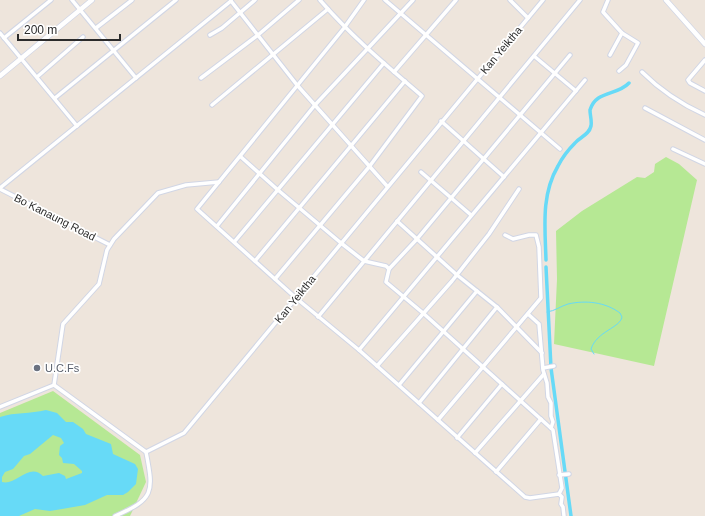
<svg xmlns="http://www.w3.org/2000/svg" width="705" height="516" font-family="Arial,sans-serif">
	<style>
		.green { fill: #b6e894 }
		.water { fill: #67daf7; fill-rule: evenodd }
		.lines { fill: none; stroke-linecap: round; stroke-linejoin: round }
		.stream { stroke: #67daf7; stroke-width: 1 }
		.canal { stroke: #67daf7; stroke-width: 3.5 }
		.street-casing { stroke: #d1d6e5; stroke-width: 5.5 }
		.secondary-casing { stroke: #d1d6e5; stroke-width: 6 }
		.street { stroke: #fff; stroke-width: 3.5 }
		.secondary { stroke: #fff; stroke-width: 4.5 }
		.worship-dot { fill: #6b7280; stroke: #fff; stroke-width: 1.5 }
		.labels { text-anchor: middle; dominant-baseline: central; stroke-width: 3.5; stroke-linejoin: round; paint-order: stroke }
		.street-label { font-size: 11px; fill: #2b2b2b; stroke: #fff }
		.worship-label { font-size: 11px; fill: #5b616d; stroke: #fff; text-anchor: start }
	</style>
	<rect width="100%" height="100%" fill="#eee5dc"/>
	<g class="green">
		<path d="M666,157L679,164L697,180L654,366L554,344L557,279L556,231L582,211L637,177L645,178L654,172L655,164Z"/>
		<path d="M53,391L140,455L146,482L130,516H0V413Z"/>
	</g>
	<path class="water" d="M46,410L57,413L66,422H73L83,429L86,434L111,444L113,454L135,464L138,469L136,484L128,492L123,495H107L85,505L62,509L50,511L35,509L19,516H0V417C15,412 30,414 46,410ZM53,435L61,438L64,443L60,446L59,455L62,458L63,463L74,464L82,471V473L66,479L65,476L59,473L43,476C29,462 16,486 2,482V477L5,472L13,469L24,456L30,454Z"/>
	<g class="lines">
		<path class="stream" d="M547,312C555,311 561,306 568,304C586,300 605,302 620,313L622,317C620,328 597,331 591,349L594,354"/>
		<g class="canal">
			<path d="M546,260C545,227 541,195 558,166C562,158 568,150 575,143C580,137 589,135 591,126C592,120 590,116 590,110C596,90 617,96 629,83"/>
			<path d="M546,267L551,368L571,516"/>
		</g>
		<defs>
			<g id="street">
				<path d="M72,0L136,78"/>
				<path d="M364,0L344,28L197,209L296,298L359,350L525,497L530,498L559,494"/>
				<path d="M385,0L560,149"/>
				<path d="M510,0L528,18"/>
				<path d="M608,0L603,12L622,33L638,43L626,65L619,71"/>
				<path d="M231,1L297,85L387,186"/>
				<path d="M96,28L132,0"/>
				<path d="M0,33L77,126"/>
				<path d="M210,35L222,28L255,0"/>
				<path d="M4,38L51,0"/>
				<path d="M610,55L622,33"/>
				<path d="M534,56L576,91"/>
				<path d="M705,60L688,80L690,83L705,91"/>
				<path d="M394,72L456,0"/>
				<path d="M642,72C661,91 681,104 705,115"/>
				<path d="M37,77L83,37"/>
				<path d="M201,78L258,35L299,0"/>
				<path d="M55,98L176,0"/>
				<path d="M212,105L328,9"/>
				<path d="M645,108L705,140"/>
				<path d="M441,121L504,177"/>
				<path d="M673,149L705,164"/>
				<path d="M241,157L278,190L341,243L364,261L386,266L389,269"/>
				<path d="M421,172L471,215"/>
				<path d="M0,188L231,1"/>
				<path d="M0,189L110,245"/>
				<path d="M397,221L457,275L497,307L419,403"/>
				<path d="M217,226L315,105L413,0"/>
				<path d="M235,241L384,63"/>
				<path d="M255,261L405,81"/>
				<path d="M275,279L369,167L422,96C386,65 351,36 320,0"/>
				<path d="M497,307L542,353"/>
				<path d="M528,314L539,324L543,370L547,383L548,397L551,403V416L553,422L551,428"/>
				<path d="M318,317L580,0"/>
				<path d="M359,350L585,80"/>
				<path d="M377,366L452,281L489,234L519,189"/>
				<path d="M543,368L554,366"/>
				<path d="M54,385L63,324L99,284L107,250L114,239L158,193L186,185L219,182"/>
				<path d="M399,385L477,291"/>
				<path d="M0,407L54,385L146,452L184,433L543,0"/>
				<path d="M438,420L541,298L539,247L536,235H529L513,239L505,235"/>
				<path d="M457,438L502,384"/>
				<path d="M475,453L544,374"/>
				<path d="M496,472L541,419"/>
				<path d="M559,475L569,474"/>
				<path d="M115,516C154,499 154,493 146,452"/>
				<path d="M564,516L563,507L561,504L562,497L559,494L562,488L553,430L423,313L386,282L389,269L417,239L570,55"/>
			</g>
			<g id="secondary">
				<path d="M666,0L705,44"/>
				<path d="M0,76L92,0"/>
			</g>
		</defs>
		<use href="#street" class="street-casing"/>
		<use href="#secondary" class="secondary-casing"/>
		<use href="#street" class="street"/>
		<use href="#secondary" class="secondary"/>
	</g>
	<circle class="worship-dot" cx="37" cy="368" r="4"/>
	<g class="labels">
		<g class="street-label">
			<text transform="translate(501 50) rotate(-50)">Kan Yeiktha</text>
			<text transform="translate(55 217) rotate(27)">Bo Kanaung Road</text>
			<text transform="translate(295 299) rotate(-51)">Kan Yeiktha</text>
		</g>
		<g class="worship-label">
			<text x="45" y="368">U.C.Fs</text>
		</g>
	</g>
	<path d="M18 34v6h102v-6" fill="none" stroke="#2b2b2b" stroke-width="2"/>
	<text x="24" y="34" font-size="12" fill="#2b2b2b" stroke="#ffffff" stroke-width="3" paint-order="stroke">200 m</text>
</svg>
